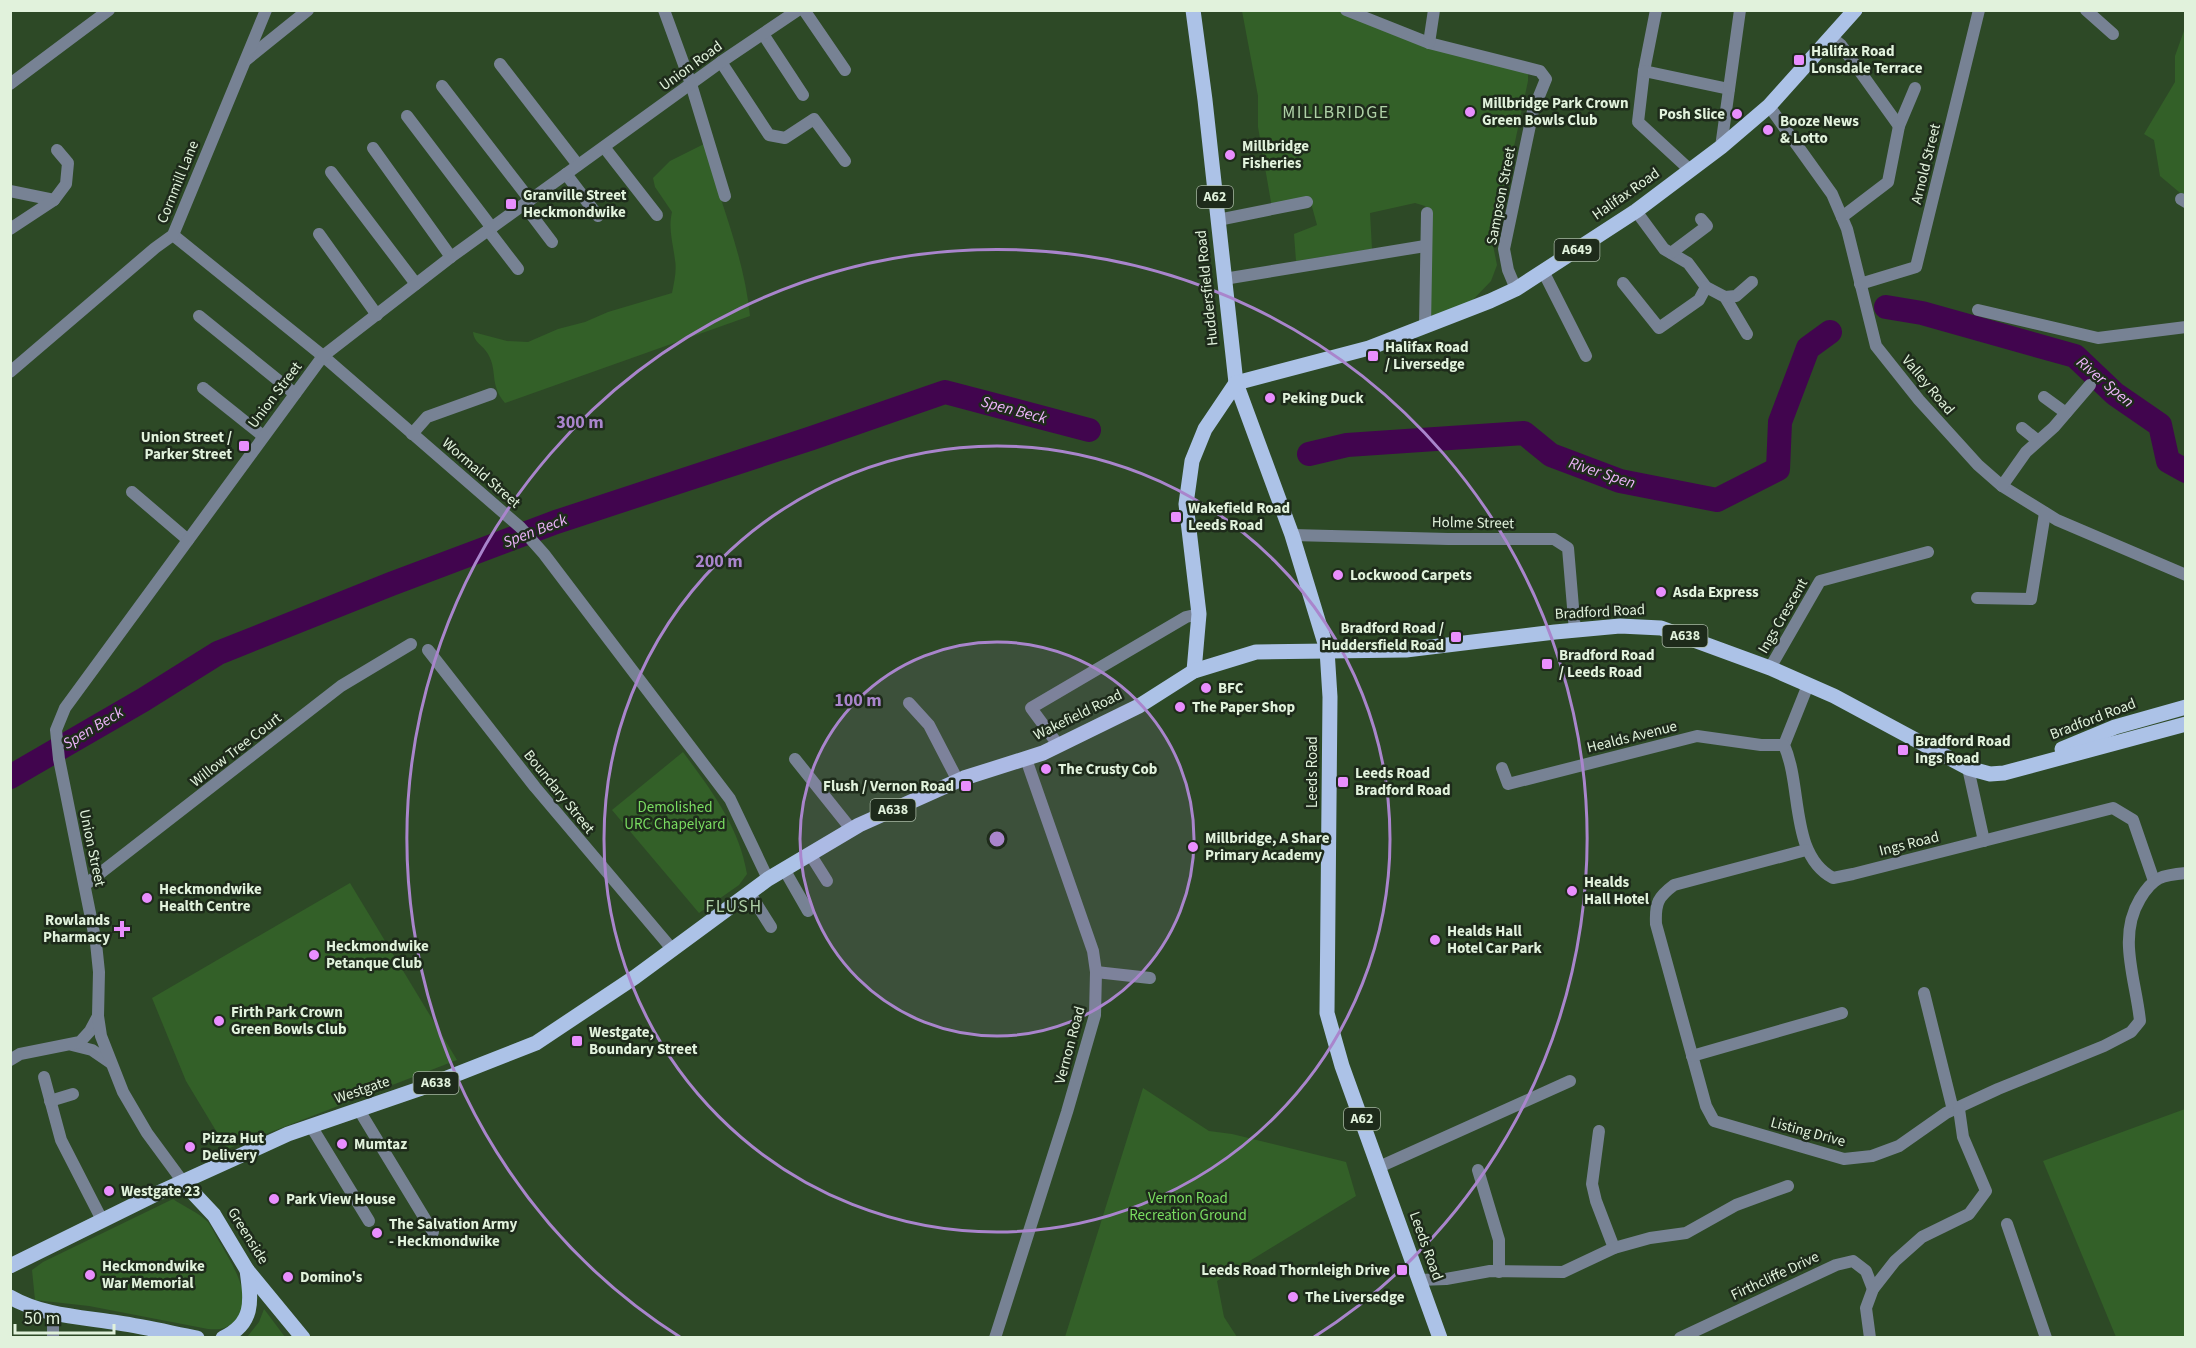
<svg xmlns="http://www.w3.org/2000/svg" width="2196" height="1348" font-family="'Source Sans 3',sans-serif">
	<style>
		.green { fill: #336028 }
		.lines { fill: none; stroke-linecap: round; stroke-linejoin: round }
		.river { stroke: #41054e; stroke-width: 24 }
		.minor { stroke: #778294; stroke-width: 12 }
		.major { stroke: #acc2e7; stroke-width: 15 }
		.ring { fill: none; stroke: #a985cc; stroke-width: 3 }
		.poi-dot { fill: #e98efe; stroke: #1e2b1b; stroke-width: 2 }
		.labels { text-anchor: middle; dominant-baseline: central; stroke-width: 5; stroke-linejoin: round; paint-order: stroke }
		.shield { fill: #1e2b1b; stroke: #a6b6a2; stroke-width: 1.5 }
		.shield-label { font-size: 14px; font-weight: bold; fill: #e1f2dc }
		.poi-label { font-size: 15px; font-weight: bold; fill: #e1f2dc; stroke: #1e2b1b; text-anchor: start }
		.street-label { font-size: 15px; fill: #e1f2dc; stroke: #1e2b1b }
		.park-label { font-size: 15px; fill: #7add61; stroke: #1e2b1b }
		.water-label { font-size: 16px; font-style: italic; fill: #edb4fa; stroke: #1e2b1b }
		.quarter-label { font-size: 18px; letter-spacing: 1.5px; fill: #afd1a7; stroke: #1e2b1b }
		.centre { fill: #a985cc; stroke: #1e2b1b; stroke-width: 3 }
		.ring-label { font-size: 18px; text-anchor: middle; font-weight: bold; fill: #a985cc; stroke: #1e2b1b; stroke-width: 5; stroke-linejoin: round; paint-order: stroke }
	</style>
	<rect width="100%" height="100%" fill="#2d4926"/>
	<g class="green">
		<path d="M1242,11H1338L1426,46L1528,73V81L1493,245L1497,265L1491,281L1469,304L1430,322L1431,214L1425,206L1415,203L1370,213L1372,249L1296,261L1294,234L1317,225L1311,203L1272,208L1258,127V96Z"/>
		<path d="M2185,28V197L2160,176L2154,140L2144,134L2175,82V56Z"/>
		<path d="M704,144C720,202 744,256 750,316L505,403C489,384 498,371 488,354C483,345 474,343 473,332L507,341L528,342L558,329L585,322L608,312L672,293C674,283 677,270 675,260C673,243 668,229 672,212L655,187L653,178L670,161Z"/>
		<path d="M683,752C711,790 739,826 747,874L739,885L699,913L612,810Z"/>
		<path d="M350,883L457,1060L227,1149L186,1081L152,998Z"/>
		<path d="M1143,1088L1209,1131L1232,1134L1346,1162L1356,1196L1217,1281L1224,1317L1237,1337H1065Z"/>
		<path d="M2185,1109V1337H2116L2043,1161Z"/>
		<path d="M173,1199C183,1206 199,1213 208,1222C213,1229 217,1239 222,1246C233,1266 257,1303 234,1322C226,1329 219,1330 208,1329L89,1306L35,1300L32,1270L43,1262Z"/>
		<path d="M264,1309L285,1337H247L259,1322Z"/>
	</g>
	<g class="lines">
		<g class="river">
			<path d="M1886,307L1922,313L2075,356L2115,394L2160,425L2168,461L2186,471"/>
			<path d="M1309,454L1347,445L1524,433L1551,455L1620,481L1717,500L1778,469L1780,422L1808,348L1830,332"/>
			<path d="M10,777L143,700L218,653L391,584L556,522L812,438L945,392L1089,430"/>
		</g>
		<g class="minor">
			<path d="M664,10L691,84L725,196"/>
			<path d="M804,10L845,70"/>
			<path d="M1346,10L1429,43L1540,71L1546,79L1533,111L1504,249L1508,270L1516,289"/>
			<path d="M1656,10L1644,71L1638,122L1690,170"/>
			<path d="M2086,10L2113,34"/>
			<path d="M763,34L803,95"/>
			<path d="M1831,37L1841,45L1899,126"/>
			<path d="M1429,43L1434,10"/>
			<path d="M246,60L308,10"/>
			<path d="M721,62L769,135L785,138L814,119L845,161"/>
			<path d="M500,64L578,165"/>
			<path d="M1644,71L1729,89"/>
			<path d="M10,84L109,10"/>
			<path d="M442,86L530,200"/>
			<path d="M1769,106L1832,194L1847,229L1876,346L1919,400L1978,465L2002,486L2057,520L2186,575"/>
			<path d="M407,116L492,228"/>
			<path d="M604,147L657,215"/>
			<path d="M1721,147L1740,10"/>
			<path d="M373,148L451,257"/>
			<path d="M331,172L416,284"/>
			<path d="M566,174L598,216"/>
			<path d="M10,191L54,200"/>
			<path d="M2181,199L2186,202"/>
			<path d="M524,205L552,242"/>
			<path d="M1636,211L1664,249L1688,263L1706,287L1725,297L1747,334"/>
			<path d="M1842,217L1888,182L1899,126L1915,88"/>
			<path d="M1218,220L1307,202"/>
			<path d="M10,229L54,200L66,184L68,163L57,150"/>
			<path d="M488,230L518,269"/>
			<path d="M319,234L377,315"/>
			<path d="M173,235L323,356L520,527L544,554L730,799L768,879"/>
			<path d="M1671,253L1707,226L1701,219"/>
			<path d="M1543,271L1586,356"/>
			<path d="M1224,279L1425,246"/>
			<path d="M1623,283L1659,328L1699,300L1706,287"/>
			<path d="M1860,284L1916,267L1979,10"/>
			<path d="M1725,297L1736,296L1752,282"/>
			<path d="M1978,310L2098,338L2186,327"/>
			<path d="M199,316L295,394"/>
			<path d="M1425,326L1427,213"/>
			<path d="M10,372L155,248L173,235L266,10"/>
			<path d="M203,388L263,436"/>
			<path d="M2044,397L2066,413"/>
			<path d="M2022,428L2037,440"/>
			<path d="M412,434L427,417L491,394"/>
			<path d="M2002,486L2026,452L2054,427L2090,385"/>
			<path d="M132,492L188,540"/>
			<path d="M1292,535L1448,539H1554L1568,548L1575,631"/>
			<path d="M1977,598L2031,599L2045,513"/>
			<path d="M428,650L535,787L672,949"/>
			<path d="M1770,668L1820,581L1928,552"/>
			<path d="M1808,685L1784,745C1803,788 1789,854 1833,878L1853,874L2113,808L2133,820L2154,881"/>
			<path d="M909,703L929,725L958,781"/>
			<path d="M1059,746L1031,708L1186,617L1199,614"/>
			<path d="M795,759L851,829"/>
			<path d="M1502,768L1508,784L1697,736L1761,745H1784"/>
			<path d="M1968,768L1984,841"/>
			<path d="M1806,850L1674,885C1658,897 1655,903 1656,924L1706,1106L1714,1121L1844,1159L1872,1156L1899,1146L1946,1113L1998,1089L2104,1046L2131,1032L2140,1021C2136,980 2117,937 2140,899C2153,877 2162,875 2186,873"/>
			<path d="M810,854L827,881"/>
			<path d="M784,869L808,911"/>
			<path d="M85,885L341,686L411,644"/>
			<path d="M749,892L771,927"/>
			<path d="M1096,972L1150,978"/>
			<path d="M1924,993L1953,1110"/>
			<path d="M72,1045L92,1050L111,1063"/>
			<path d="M1692,1056L1842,1013"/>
			<path d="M10,1060L20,1054L80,1042L90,1031L98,1016"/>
			<path d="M44,1077L61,1140L102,1220"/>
			<path d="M50,1101L73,1094"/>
			<path d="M359,1110L433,1232"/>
			<path d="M311,1126L369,1221"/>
			<path d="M1599,1131L1592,1184L1596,1201L1614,1248"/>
			<path d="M1379,1167L1570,1081"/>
			<path d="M1478,1170L1499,1240V1272"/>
			<path d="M183,1182L147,1133L123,1092L101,1036L98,1016L99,972L96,943L59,759L56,730L65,708L323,356L451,257L721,62L798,10"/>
			<path d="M2007,1224L2046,1338"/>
			<path d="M1419,1280L1446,1279L1490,1271L1563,1272L1614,1248L1650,1238L1686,1233L1736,1205L1788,1186"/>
			<path d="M53,1338V1314"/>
			<path d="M995,1338L1067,1112L1095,1015L1096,972L1093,951L1026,759"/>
			<path d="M1680,1338L1836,1265L1853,1261L1866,1271L1873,1289"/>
			<path d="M1870,1338L1866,1308L1873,1289L1895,1261L1922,1237L1969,1214L1986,1191L1963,1137L1959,1109"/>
		</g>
		<g class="major">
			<path d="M1193,10L1205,100L1236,383L1292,535L1327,650L1330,697L1327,1013L1342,1066L1440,1338"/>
			<path d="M1236,383L1369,348L1490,301L1516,289L1636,211L1721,147L1769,106L1855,10"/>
			<path d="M1194,671L1199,614L1186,504L1192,461L1205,429L1236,383"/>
			<path d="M2062,749L2115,727L2186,707"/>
			<path d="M183,1182L214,1215L247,1270L303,1338"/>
			<path d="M10,1266L158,1193L288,1134L419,1089L536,1043L635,977L768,879L859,825L964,778L1043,753L1139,706L1194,671L1256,652L1406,650L1555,632L1620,626L1661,628L1770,668L1834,696L1968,768L1990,774L2004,773L2186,724"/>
			<path d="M10,1297C43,1316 82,1317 119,1323C145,1327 171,1333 197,1338"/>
			<path d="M223,1338C255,1323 251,1300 247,1270"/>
		</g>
	</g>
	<circle cx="997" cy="839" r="197" fill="#a985cc" fill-opacity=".12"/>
	<g class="ring">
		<circle cx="997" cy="839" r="197"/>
		<circle cx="997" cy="839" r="393"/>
		<path d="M680 1337A590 590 0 1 1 1314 1337"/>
	</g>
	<g class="poi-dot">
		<rect x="1793" y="54" width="12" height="12" rx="3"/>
		<circle cx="1470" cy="112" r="6"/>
		<circle cx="1737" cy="114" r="6"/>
		<circle cx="1768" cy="130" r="6"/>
		<circle cx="1230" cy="155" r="6"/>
		<rect x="505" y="198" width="12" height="12" rx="3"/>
		<rect x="1367" y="350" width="12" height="12" rx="3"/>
		<circle cx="1270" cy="398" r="6"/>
		<rect x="238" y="440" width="12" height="12" rx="3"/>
		<rect x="1170" y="511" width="12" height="12" rx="3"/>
		<circle cx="1338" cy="575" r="6"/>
		<circle cx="1661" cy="592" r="6"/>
		<rect x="1450" y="631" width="12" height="12" rx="3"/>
		<rect x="1541" y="658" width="12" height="12" rx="3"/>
		<circle cx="1206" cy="688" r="6"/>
		<circle cx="1180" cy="707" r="6"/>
		<rect x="1897" y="744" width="12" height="12" rx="3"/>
		<circle cx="1046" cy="769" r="6"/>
		<rect x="1337" y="776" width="12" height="12" rx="3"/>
		<rect x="960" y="780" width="12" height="12" rx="3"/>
		<circle cx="1193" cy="847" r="6"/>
		<circle cx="1572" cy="891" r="6"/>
		<circle cx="147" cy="898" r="6"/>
		<path d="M119 920h6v6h6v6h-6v6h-6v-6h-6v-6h6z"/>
		<circle cx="1435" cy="940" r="6"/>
		<circle cx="314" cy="955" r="6"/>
		<circle cx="219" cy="1021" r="6"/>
		<rect x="571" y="1035" width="12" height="12" rx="3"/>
		<circle cx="342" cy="1144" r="6"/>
		<circle cx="190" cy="1147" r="6"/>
		<circle cx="109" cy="1191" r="6"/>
		<circle cx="274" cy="1199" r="6"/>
		<circle cx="377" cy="1233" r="6"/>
		<rect x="1396" y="1264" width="12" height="12" rx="3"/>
		<circle cx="90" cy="1275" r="6"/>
		<circle cx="288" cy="1277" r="6"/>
		<circle cx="1293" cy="1297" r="6"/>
	</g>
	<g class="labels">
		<g class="shield">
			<rect x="1197" y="186" width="36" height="22" rx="4.5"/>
			<rect x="1554.5" y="239" width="45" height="22" rx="4.5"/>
			<rect x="1662.5" y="625" width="45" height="22" rx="4.5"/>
			<rect x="870.5" y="799" width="45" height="22" rx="4.5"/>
			<rect x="413.5" y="1072" width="45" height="22" rx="4.5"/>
			<rect x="1344" y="1108" width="36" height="22" rx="4.5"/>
		</g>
		<g class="shield-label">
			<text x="1215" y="197">A62</text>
			<text x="1577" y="250">A649</text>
			<text x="1685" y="636">A638</text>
			<text x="893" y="810">A638</text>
			<text x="436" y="1083">A638</text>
			<text x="1362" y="1119">A62</text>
		</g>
		<g class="poi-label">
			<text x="1811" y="51">Halifax Road<tspan x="1811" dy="17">Lonsdale Terrace</tspan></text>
			<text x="1482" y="103">Millbridge Park Crown<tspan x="1482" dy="17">Green Bowls Club</tspan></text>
			<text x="1725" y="114" text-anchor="end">Posh Slice</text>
			<text x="1780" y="121">Booze News<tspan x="1780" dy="17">&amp; Lotto</tspan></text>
			<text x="1242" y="146">Millbridge<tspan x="1242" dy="17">Fisheries</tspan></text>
			<text x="523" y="195">Granville Street<tspan x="523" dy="17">Heckmondwike</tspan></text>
			<text x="1385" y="347">Halifax Road<tspan x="1385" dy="17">/ Liversedge</tspan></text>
			<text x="1282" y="398">Peking Duck</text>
			<text x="232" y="437" text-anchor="end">Union Street /<tspan x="232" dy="17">Parker Street</tspan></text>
			<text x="1188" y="508">Wakefield Road<tspan x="1188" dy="17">Leeds Road</tspan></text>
			<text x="1350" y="575">Lockwood Carpets</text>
			<text x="1673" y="592">Asda Express</text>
			<text x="1444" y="628" text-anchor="end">Bradford Road /<tspan x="1444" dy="17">Huddersfield Road</tspan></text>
			<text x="1559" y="655">Bradford Road<tspan x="1559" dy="17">/ Leeds Road</tspan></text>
			<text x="1218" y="688">BFC</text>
			<text x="1192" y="707">The Paper Shop</text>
			<text x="1915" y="741">Bradford Road<tspan x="1915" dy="17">Ings Road</tspan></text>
			<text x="1058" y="769">The Crusty Cob</text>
			<text x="1355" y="773">Leeds Road<tspan x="1355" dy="17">Bradford Road</tspan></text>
			<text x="954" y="786" text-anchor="end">Flush / Vernon Road</text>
			<text x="1205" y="838">Millbridge, A Share<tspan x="1205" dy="17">Primary Academy</tspan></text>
			<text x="1584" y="882">Healds<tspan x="1584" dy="17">Hall Hotel</tspan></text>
			<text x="159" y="889">Heckmondwike<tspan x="159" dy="17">Health Centre</tspan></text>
			<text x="110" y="920" text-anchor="end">Rowlands<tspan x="110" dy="17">Pharmacy</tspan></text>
			<text x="1447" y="931">Healds Hall<tspan x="1447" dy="17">Hotel Car Park</tspan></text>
			<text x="326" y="946">Heckmondwike<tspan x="326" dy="17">Petanque Club</tspan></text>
			<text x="231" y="1012">Firth Park Crown<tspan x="231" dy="17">Green Bowls Club</tspan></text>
			<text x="589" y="1032">Westgate,<tspan x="589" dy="17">Boundary Street</tspan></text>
			<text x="202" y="1138">Pizza Hut<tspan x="202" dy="17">Delivery</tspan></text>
			<text x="354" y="1144">Mumtaz</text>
			<text x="121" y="1191">Westgate 23</text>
			<text x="286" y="1199">Park View House</text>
			<text x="389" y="1224">The Salvation Army<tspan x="389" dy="17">- Heckmondwike</tspan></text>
			<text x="102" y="1266">Heckmondwike<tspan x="102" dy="17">War Memorial</tspan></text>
			<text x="1390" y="1270" text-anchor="end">Leeds Road Thornleigh Drive</text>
			<text x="300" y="1277">Domino's</text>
			<text x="1305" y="1297">The Liversedge</text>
		</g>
		<g class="street-label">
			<text transform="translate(691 66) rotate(-36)">Union Road</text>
			<text transform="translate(1926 164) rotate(-76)">Arnold Street</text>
			<text transform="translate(178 182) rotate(-68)">Cornmill Lane</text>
			<text transform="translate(1626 194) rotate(-35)">Halifax Road</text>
			<text transform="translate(1501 196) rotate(-79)">Sampson Street</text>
			<text transform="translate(1207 288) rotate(-96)">Huddersfield Road</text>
			<text transform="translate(1928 385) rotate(50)">Valley Road</text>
			<text transform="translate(275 395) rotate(-53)">Union Street</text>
			<text transform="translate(481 473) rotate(41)">Wormald Street</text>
			<text transform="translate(1473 523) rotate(1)">Holme Street</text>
			<text transform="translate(1600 612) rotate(-3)">Bradford Road</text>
			<text transform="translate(1783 616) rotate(-60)">Ings Crescent</text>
			<text transform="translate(1078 715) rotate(-26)">Wakefield Road</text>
			<text transform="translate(2093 719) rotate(-21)">Bradford Road</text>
			<text transform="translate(1632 737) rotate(-14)">Healds Avenue</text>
			<text transform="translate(236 750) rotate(-38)">Willow Tree Court</text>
			<text transform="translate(1312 772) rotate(-90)">Leeds Road</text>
			<text transform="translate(559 792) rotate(51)">Boundary Street</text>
			<text transform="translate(1909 844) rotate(-14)">Ings Road</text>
			<text transform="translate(92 848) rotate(78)">Union Street</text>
			<text transform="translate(1070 1045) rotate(-75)">Vernon Road</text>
			<text transform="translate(362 1090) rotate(-19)">Westgate</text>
			<text transform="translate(1808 1132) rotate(15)">Listing Drive</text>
			<text transform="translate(248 1236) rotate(58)">Greenside</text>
			<text transform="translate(1426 1246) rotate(70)">Leeds Road</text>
			<text transform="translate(1775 1276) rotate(-25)">Firthcliffe Drive</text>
		</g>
		<g class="park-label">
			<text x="675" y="807">Demolished<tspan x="675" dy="17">URC Chapelyard</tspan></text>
			<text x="1188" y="1198">Vernon Road<tspan x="1188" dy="17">Recreation Ground</tspan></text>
		</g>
		<g class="water-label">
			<text transform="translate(2105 382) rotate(40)">River Spen</text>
			<text transform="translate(1014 410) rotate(15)">Spen Beck</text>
			<text transform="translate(1602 473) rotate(18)">River Spen</text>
			<text transform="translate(535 531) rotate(-21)">Spen Beck</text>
			<text transform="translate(93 728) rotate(-31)">Spen Beck</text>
		</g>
		<g class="quarter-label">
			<text x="1336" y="112">MILLBRIDGE</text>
			<text x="734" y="906">FLUSH</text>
		</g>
	</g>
	<circle cx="997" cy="839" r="9" class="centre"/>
	<g class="ring-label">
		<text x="580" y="428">300 m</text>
		<text x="719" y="567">200 m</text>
		<text x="858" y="706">100 m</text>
	</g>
	<rect width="2196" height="1348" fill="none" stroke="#e1f2dc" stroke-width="24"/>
	<path d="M15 1324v9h99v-9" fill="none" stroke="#e1f2dc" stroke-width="3"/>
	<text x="24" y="1324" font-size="18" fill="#e1f2dc" stroke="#1e2b1b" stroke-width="4.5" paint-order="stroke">50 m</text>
</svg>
